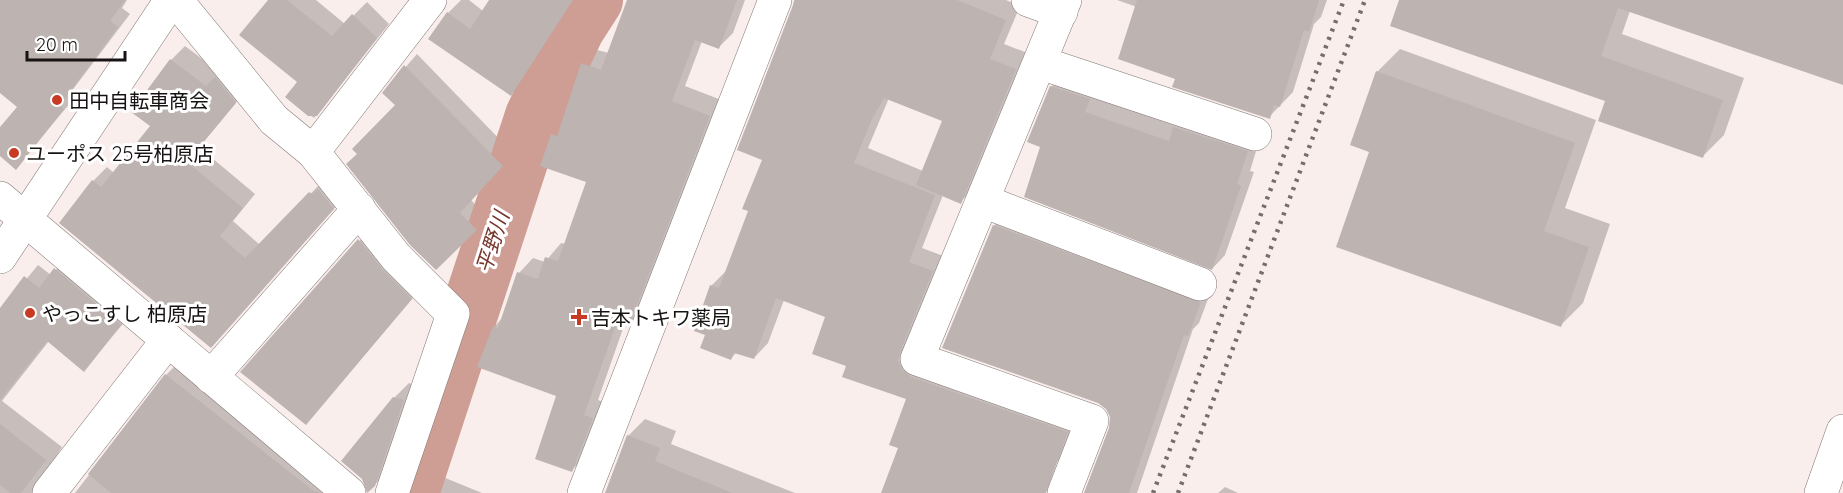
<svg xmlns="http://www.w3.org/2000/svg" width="1843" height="493" font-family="Quicksand,'Noto Sans JP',sans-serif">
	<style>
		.shadow { fill: #0003; fill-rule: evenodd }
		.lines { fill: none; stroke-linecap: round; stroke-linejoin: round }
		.river { stroke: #ce9d93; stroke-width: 58 }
		.building { fill: #bdb3b0 }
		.minor-casing { stroke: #827876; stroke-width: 34 }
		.trunk-casing { stroke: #827876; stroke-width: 34 }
		.minor { stroke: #fff; stroke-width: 33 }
		.trunk { stroke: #fff; stroke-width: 33 }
		.rail { stroke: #746d6c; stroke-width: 4.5; stroke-dasharray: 3 6; stroke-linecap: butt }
		.poi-dot { fill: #c73b25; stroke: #fff; stroke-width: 2 }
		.labels { text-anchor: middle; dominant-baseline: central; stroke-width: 6; stroke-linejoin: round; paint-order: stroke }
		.poi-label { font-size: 20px; fill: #161312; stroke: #fff; text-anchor: start }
		.water-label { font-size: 21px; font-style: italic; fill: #76372c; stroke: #fff }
	</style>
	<rect width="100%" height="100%" fill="#f9eeec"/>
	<g class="shadow">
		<path d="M0,0H127L122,8L130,14L71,92L76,96L16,168L0,154V129L19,107L0,91Z"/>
		<path d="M270,0H316L345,24L367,2L389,24L314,118L287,97L299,82Z"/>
		<path d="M461,0H469L483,11L491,0H577L527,78L511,94L448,13ZM546,43L548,45L526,78H522Z"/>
		<path d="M638,0H745L733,33L718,48L702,41L685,86L724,101L643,310L628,324L625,323L598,400L607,403L586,456L572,470L558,395L494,327L503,317L519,273L533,258L545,262L561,243L566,244L588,181L552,135L562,125L582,64L597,50L609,53Z"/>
		<path d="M794,0H1006L1020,6L1004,44L1030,54L975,188L960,202L943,195L922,248L946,257L912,346L1081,418L1068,450L1054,465L1034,493H883L900,447L908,398L848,365L826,316L784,300L768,343L754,358L737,352L731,358L707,334L711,286L726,271L750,211L764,160ZM889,98L944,120L923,171L868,148Z"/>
		<path d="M1117,0H1327L1321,17L1314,24L1293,92L1269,117L1176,78L1137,7Z"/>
		<path d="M1400,0H1843V83L1630,11L1622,34L1744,78L1724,135L1703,156L1607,100Z"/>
		<path d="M185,46L221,73L248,88L199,147L255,194L233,221L260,245L324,180L347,194L211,346L61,223L93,181L107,167L114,173L152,125L133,112L171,60Z"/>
		<path d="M1400,49L1596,120L1565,208L1610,224L1583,303L1561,325L1377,72Z"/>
		<path d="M417,54L514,154L471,200L487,217L436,268L358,153L397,105L384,92Z"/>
		<path d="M1065,73L1098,98L1177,126L1188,114L1260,138L1250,171L1254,172L1225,255L1212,269L1042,146L1051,87Z"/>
		<path d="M1005,214L1211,291L1199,323L1193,329L1137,493H1086L1111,428L1112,417L994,226Z"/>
		<path d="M372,227L424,285L306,423L242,372Z"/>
		<path d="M68,257L133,312L84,370L49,341L2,401L62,447L44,476L51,493H0V311L38,265L51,275Z"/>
		<path d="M180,361L350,493H75L166,375Z"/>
		<path d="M409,383L417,386L381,478L368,492L394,398Z"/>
		<path d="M645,419L676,431L671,444L795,493H606L628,436Z"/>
		<path d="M443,477L482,493H431Z"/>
		<path d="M1225,487L1238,493H1218Z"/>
	</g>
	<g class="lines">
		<path class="river" d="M410,493L534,116L576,28L594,0"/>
	</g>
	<g class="building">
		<path d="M0,0H125L110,21L118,27L60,105L64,109L16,170L0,156V127L17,107L0,93Z"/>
		<path d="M268,0H287L332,36L352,14L377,38L317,116H308L285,97L297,82L239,35Z"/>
		<path d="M489,0H573L511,96L428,39L447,12L470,29Z"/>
		<path d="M627,0H737L719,49L695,40L672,101L710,116L629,326L617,322L584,415L593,418L572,472L535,459L556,396L477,367L493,326L498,328L517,272L538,279L545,257L558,261L586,182L540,166L551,134L557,136L581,63L601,70Z"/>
		<path d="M795,0H957L1006,20L990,59L1016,69L961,204L916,185L942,121L884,98L872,119L854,163L935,195L909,262L933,271L900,352L898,361L902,370L911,377L1068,432L1046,493H881L898,448L889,445L906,399L842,377L846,366L812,354L825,317L776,298L754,359L734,353L731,360L700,348L705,335L694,331L710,285L719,288L748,211L742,209L762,160L737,150Z"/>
		<path d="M1137,0H1319L1309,32L1304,30L1280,107L1274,105L1270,119L1172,87L1175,79L1118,59Z"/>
		<path d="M1399,0H1843V85L1618,8L1601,56L1723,100L1703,158L1598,121L1605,101L1390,26Z"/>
		<path d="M170,59L206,86L215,77L236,103L187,162L243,208L220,236L245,258L309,192L312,194L318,189L334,209L211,348L59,223L92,180L101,187L150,126L131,112Z"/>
		<path d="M404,65L503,166L460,213L477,230L436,270L410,245L346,164L357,154L352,149L395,105L382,93Z"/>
		<path d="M1376,71L1575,143L1544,231L1589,247L1561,327L1336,247L1369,152L1350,145Z"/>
		<path d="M1050,86L1090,99L1085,112L1169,141L1173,127L1248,151L1237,184L1241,186L1212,270L1024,197L1040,147L1027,142Z"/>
		<path d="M993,225L1201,302L1188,336L1184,335L1129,493H1084L1109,428L1110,417L1106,409L1098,403L942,348Z"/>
		<path d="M358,239L383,270L412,299L306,425L240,372Z"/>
		<path d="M54,268L121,325L84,372L47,341L0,400V308L24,276L39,288Z"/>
		<path d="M165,374L315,492L317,491L320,493H111L88,474Z"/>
		<path d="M393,397L404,400L375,486L367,493L362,479L341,461Z"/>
		<path d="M0,424L46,460L21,493H11L0,485Z"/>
		<path d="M627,435L660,448L655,461L732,493H605Z"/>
	</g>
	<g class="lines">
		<defs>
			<g id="minor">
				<path d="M176,0L274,120L313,152L396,257L453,314L392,493"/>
				<path d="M1028,0L1061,12"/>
				<path d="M1041,63L1255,134"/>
				<path d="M313,152L430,0"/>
				<path d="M0,198L349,493"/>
				<path d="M983,201L1200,284"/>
				<path d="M211,377L359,209"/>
				<path d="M49,493L168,340"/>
				<path d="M584,493L775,0"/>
				<path d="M1064,493L1092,421L917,359L1065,0"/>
				<path d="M1821,493L1843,431"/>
			</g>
			<path id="trunk" d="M0,257L171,0"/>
		</defs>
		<use href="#minor" class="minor-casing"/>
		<use href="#trunk" class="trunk-casing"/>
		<use href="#minor" class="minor"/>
		<use href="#trunk" class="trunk"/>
		<g class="rail">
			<path d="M1153,493L1344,0"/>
			<path d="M1178,493L1365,0"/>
		</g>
	</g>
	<g class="poi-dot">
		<circle cx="57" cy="100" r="6"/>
		<circle cx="14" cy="153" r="6"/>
		<circle cx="30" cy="313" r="6"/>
		<path d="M576 308h6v6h6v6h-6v6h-6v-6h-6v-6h6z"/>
	</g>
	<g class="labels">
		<g class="poi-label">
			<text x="69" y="100">田中自転車商会</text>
			<text x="26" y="153">ユーポス 25号柏原店</text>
			<text x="42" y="313">やっこすし 柏原店</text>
			<text x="591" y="317">吉本トキワ薬局</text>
		</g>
		<g class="water-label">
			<text transform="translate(492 242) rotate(-72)">平野川</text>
		</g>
	</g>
	<path d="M27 51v9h98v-9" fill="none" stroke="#161312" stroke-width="3"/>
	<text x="36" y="51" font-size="18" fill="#161312" stroke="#ffffff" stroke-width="4.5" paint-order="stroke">20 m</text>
</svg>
